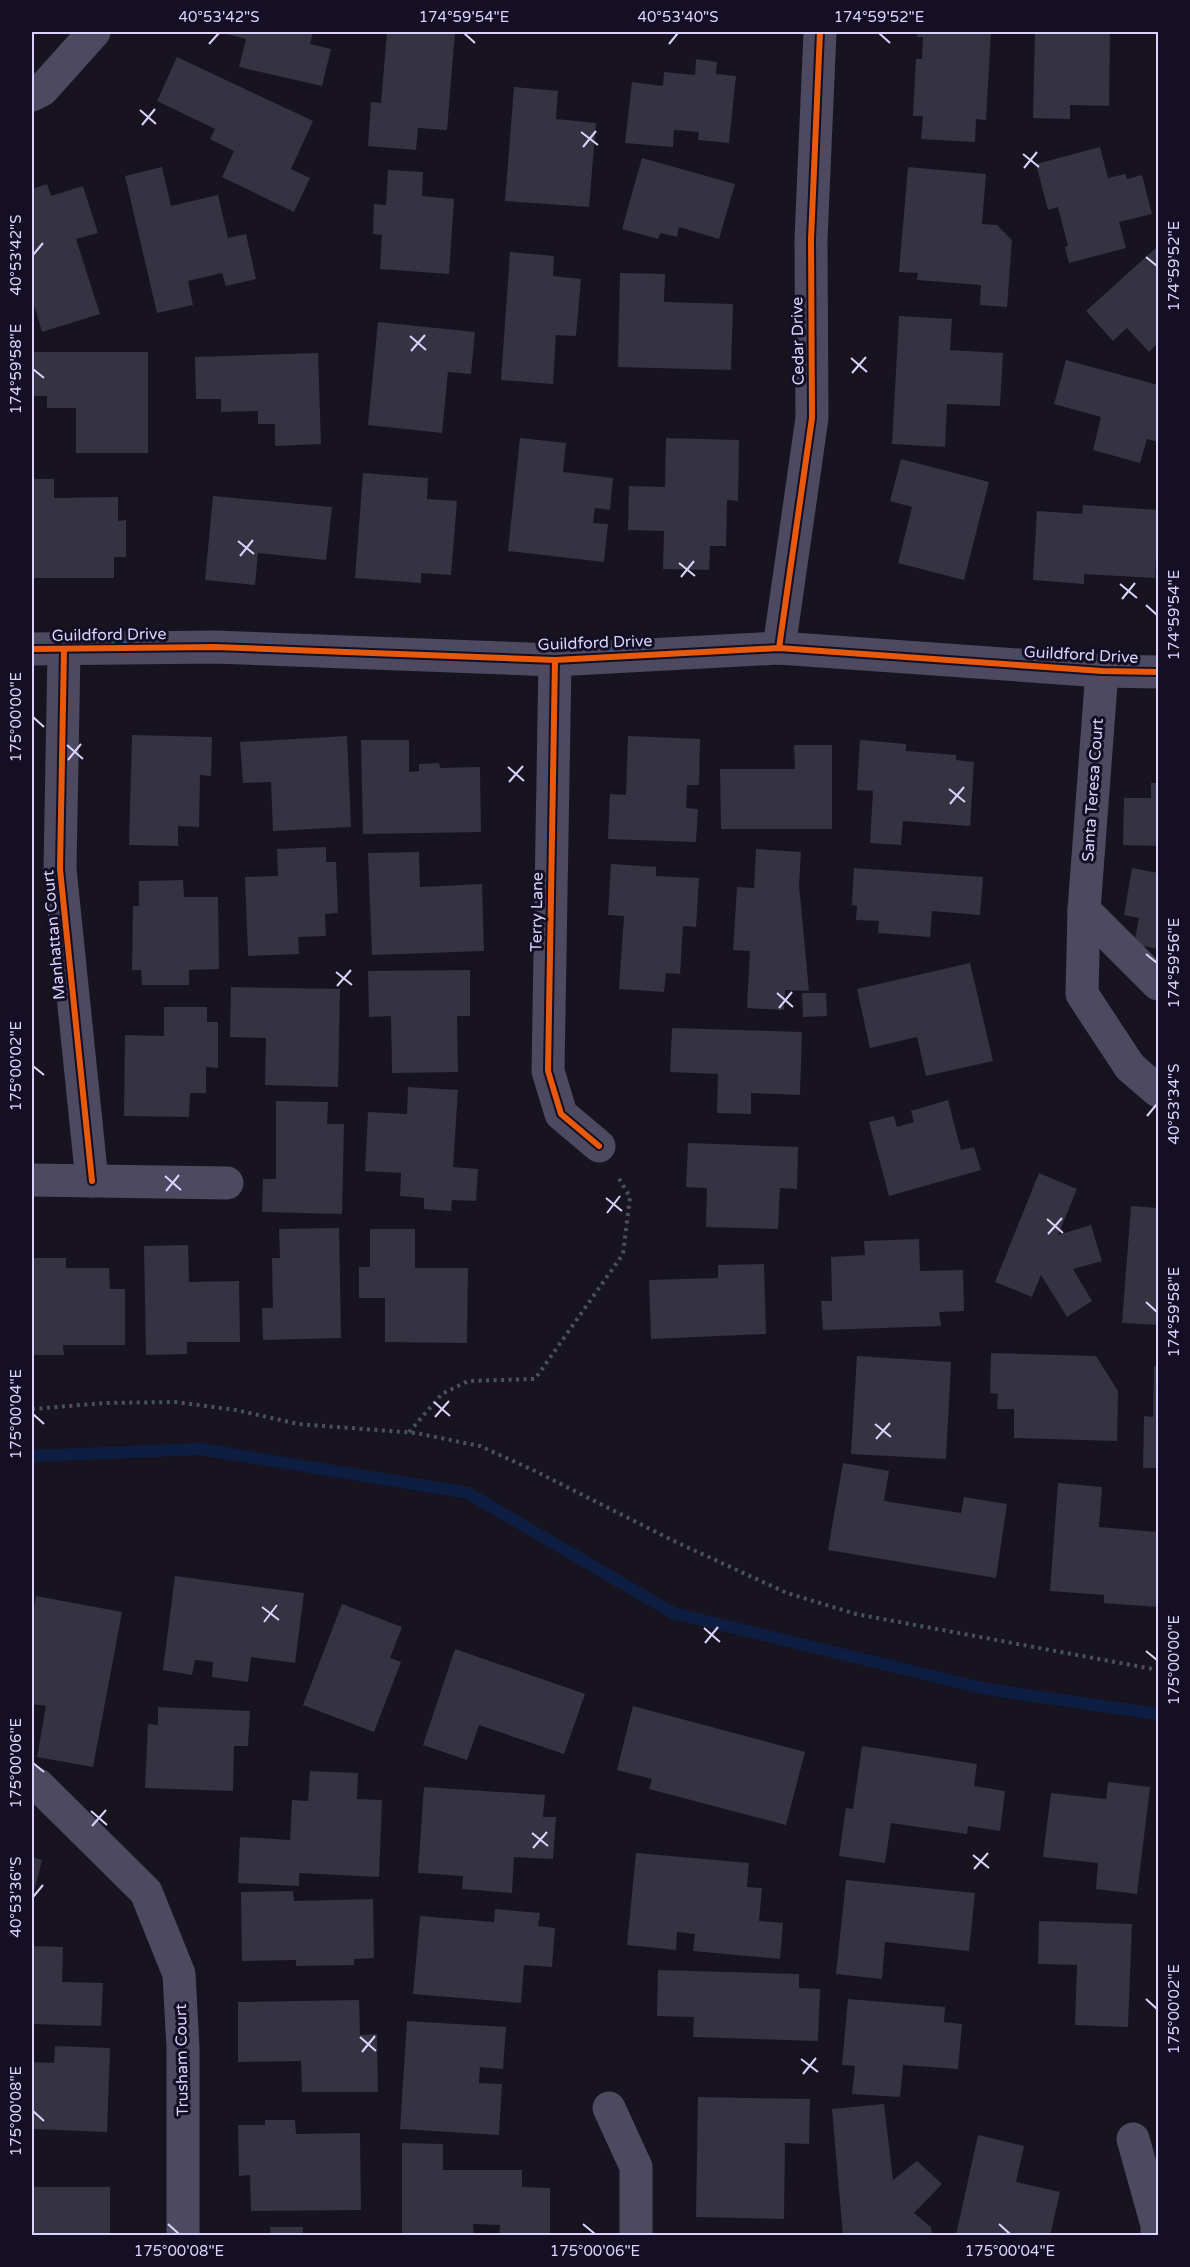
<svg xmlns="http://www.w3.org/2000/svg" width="1190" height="2267" font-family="'Varela Round',sans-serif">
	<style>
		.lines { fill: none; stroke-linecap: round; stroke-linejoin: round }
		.stream { stroke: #0e1e42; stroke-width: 12 }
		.building { fill: #353241 }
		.path { stroke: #475260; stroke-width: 4; stroke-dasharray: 3 4.5; stroke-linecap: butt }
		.minor { stroke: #4c4960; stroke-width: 33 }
		.cycleway-casing { stroke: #140f24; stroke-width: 10 }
		.cycleway { stroke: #e8590c; stroke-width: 6 }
		.ticks { fill: none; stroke: #dbd3fe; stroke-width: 2 }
		.labels { text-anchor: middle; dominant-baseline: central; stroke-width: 6; stroke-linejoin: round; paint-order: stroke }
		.street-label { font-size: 16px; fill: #dbd3fe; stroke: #140f24 }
		.neatline { fill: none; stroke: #dbd3fe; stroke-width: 2 }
		.ticks-label { font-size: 15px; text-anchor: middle; fill: #dbd3fe }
	</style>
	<rect width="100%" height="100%" fill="#17141f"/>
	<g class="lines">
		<path class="stream" d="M32,1456L201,1449L468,1493L673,1613L986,1689L1158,1714"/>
	</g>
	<g class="building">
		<path d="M218,32H313L310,44L331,49L322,86L239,67L246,39Z"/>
		<path d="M387,32H455L447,130L418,128L416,150L368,146L371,102L381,103Z"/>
		<path d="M918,32H991L986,120L976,119L975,142L921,139L923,116H913L916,59H922L923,37H917Z"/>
		<path d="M1035,32H1110L1109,106L1070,105V119L1033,118Z"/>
		<path d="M177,57L313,121L291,169L310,178L294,212L222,177L234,151L210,139L215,129L157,101Z"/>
		<path d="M696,59L717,62L716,74L736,76L729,143L698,140L699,132L674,130L673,147L625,143L632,82L663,86L664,72L695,75Z"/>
		<path d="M514,87L558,91L556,119L596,123L589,207L505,201Z"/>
		<path d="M1100,147L1108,178L1125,174L1127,179L1142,175L1152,214L1119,222L1126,248L1069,263L1065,247L1068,246L1058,207L1048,210L1036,164Z"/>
		<path d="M642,158L735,184L719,239L679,227L677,237L661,233L658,239L622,229Z"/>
		<path d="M162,167L171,206L218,195L228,238L246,234L256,279L226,286L222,273L188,281L193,305L157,313L125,176Z"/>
		<path d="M908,167L986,174L982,224L997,225L1012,240L1007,307L980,305L981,285L917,280L918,273L899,272Z"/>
		<path d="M388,170L423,172L422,196L454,199L449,274L380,269L382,235L373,234L374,204L386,205Z"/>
		<path d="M47,184L51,196L83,186L98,233L76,239L100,314L42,332L32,298V189Z"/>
		<path d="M1158,246V343L1149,352L1127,328L1113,341L1086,311Z"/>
		<path d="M510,252L554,256L553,276L581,279L576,336L556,335L553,384L501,380Z"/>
		<path d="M620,273L665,274L664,302L733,304L731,370L618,367Z"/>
		<path d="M899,316L952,319L950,350L1003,353L1000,406L947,404L945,447L892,444Z"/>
		<path d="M378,322L475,332L471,374L448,372L442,433L368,425Z"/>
		<path d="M32,352H148V453H76V408H47V396H32Z"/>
		<path d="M318,353L321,444L275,446V424H258V411L221,412V399H196L195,357Z"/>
		<path d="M1066,360L1158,385V442L1147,439L1140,463L1093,450L1101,417L1054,404Z"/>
		<path d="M520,438L566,443L563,472L613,478L610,510L595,508L593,523L608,524L604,562L508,551Z"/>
		<path d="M666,438L739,440L738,501L727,500L726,546H710L709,570L663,569L664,531L628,530L629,486L665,487Z"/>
		<path d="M901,459L989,482L964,580L898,563L912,507L890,501Z"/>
		<path d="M363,473L428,478L427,499L457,501L451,575L421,573V583L355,578Z"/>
		<path d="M32,479H54V498L118,497V521L126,520V557H114V578H32Z"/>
		<path d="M213,496L332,507L326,560L258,553L255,585L205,580Z"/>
		<path d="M1083,505L1158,510L1155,578L1084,574V584L1033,580L1037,511L1082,514Z"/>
		<path d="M132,735L212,737L211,776L200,775L199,827L178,826V846L129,845Z"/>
		<path d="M347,736L351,827L273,831L271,782L243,783L240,742Z"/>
		<path d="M628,736L700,739L699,785H687L686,808L698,809L696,842L608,839L610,794L626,795Z"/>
		<path d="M361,740H409V772L419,771V764L439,763L440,768L480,767L481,832L363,834Z"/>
		<path d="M860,740L906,744V751L956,755V760L974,762L970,826L903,821L901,845L870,843L873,791L857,790Z"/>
		<path d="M794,745H832V829H721L720,769H795Z"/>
		<path d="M1151,783H1158V846L1123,845L1124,798H1151Z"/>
		<path d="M326,847V862H336L338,913L325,914L326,936L298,937L299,954L248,956L245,877L278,876L277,849Z"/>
		<path d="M756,849L801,852L799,885L809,991L785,990L784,1010L747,1008L750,951L733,950L737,887L754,888Z"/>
		<path d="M419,852L420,887L482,884L484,951L372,955L368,853Z"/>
		<path d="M611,864L656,867V876L699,878L696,927L683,926L680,974L666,973L664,992L619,989L624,916L608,915Z"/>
		<path d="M854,868L983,877L980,915L932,911L930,937L878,933L879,921L856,920L857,906L852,905Z"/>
		<path d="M1132,868L1158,873V949L1134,944L1139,918L1124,915Z"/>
		<path d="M183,880L184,897H218L219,969L189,970V985H142L141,970H132L133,906H139V881Z"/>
		<path d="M970,963L993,1061L926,1076L917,1037L870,1048L857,989Z"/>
		<path d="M470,970V1016H457L458,1072L392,1073L391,1016L369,1017L368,971Z"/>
		<path d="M231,987L340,989L338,1087L265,1085L266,1038L230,1037Z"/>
		<path d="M802,993H826L827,1016L803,1017Z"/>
		<path d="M164,1007H207V1022H218V1068L206,1067V1093H190L189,1117L124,1116L125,1035L164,1036Z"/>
		<path d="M672,1028L802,1032L800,1095L751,1093V1114L717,1113L718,1074L670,1072Z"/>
		<path d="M408,1087L458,1090L453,1167L478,1169L476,1201L452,1200L451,1211L424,1209V1198L400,1196L401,1173L365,1171L368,1112L407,1114Z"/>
		<path d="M948,1100L961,1150L974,1147L981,1170L889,1196L869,1122L894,1116L897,1127L914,1122L911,1111Z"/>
		<path d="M276,1101L328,1102L327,1124H344L342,1214L262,1212L263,1179H276Z"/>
		<path d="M688,1143L798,1147L797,1189L780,1188L778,1229L706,1227L707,1188L686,1187Z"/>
		<path d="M1039,1173L1077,1189L1058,1235L1091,1225L1102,1261L1073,1269L1092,1301L1067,1317L1041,1275L1032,1297L995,1282Z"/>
		<path d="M1131,1206L1158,1208V1325L1122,1323Z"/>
		<path d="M339,1228L341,1338L263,1340L262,1308H273L272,1258H280L279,1229Z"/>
		<path d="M370,1229H415V1268H468L467,1343L385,1342V1298H359V1267H370Z"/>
		<path d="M919,1239L920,1271L963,1270L964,1311L939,1312L941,1326L823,1330L821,1301H832L831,1257L865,1255L864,1241Z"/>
		<path d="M188,1245L189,1282L239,1281L240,1342H187V1354L146,1355L144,1246Z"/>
		<path d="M32,1258H66V1268H109L110,1289H125V1345H63L64,1355H32Z"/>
		<path d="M764,1264L766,1334L651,1339L649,1280L718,1278V1265Z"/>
		<path d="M991,1353L1096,1356L1118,1391L1117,1441L1014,1438V1409H997L998,1394L990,1393Z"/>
		<path d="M857,1356L951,1362L946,1459L851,1454Z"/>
		<path d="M1154,1366H1158V1468H1143L1144,1416L1153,1417Z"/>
		<path d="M843,1463L889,1471L884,1501L961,1513L964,1497L1007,1504L996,1578L828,1550Z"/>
		<path d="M1058,1483L1102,1487L1099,1527L1158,1532V1607L1104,1603V1595L1050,1591Z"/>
		<path d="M175,1576L304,1593L295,1663L251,1657L248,1682L212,1677L213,1662L195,1660L192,1675L163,1670Z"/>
		<path d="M36,1596L122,1612L93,1767L37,1757L46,1706L32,1704V1619Z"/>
		<path d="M342,1604L402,1627L390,1658L401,1662L374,1732L303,1705Z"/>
		<path d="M455,1649L585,1694L564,1754L479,1725L467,1760L423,1745Z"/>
		<path d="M633,1706L805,1752L786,1825L649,1789L652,1779L617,1770Z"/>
		<path d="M158,1707L250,1711L248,1746H234L233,1791L145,1788L148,1724L158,1725Z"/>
		<path d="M862,1746L977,1764L974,1786L1005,1791L1000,1831L968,1826L967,1834L891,1823L885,1863L839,1856L846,1808L853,1809Z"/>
		<path d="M310,1771L358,1773L357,1799L382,1800L379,1877L299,1873V1886L238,1883L240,1837L290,1840L292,1800L308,1801Z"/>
		<path d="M1108,1782L1150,1787L1137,1894L1096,1889L1098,1863L1043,1857L1051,1793L1106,1799Z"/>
		<path d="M424,1787L545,1795L543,1817H556L553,1859L514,1857L512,1893L462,1889L463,1876L418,1873Z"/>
		<path d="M636,1853L749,1863L747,1887L762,1888L759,1921L783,1923L780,1959L693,1951L695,1934L677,1932L676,1950L627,1945Z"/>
		<path d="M32,1857L42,1860L32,1899Z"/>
		<path d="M846,1880L975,1893L969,1951L885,1942L882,1979L836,1974Z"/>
		<path d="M293,1891L294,1901L373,1899L374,1958L354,1959V1965L296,1966V1960L242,1961L241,1892Z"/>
		<path d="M495,1909L540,1913L538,1926L555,1928L552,1967L524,1965L521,2003L413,1994L420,1916L494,1922Z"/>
		<path d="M1039,1921L1132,1924L1128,2027L1075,2025L1077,1965L1038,1964Z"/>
		<path d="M32,1946L63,1947L62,1982L103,1983L101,2026L32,2024Z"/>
		<path d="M658,1970L799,1974V1988L820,1989L818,2041L693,2037L694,2017L657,2016Z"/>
		<path d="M848,1999L945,2007L944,2022L962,2024L958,2069L903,2065L900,2097L852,2094L855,2066L842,2065Z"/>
		<path d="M359,2000L360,2035L377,2034L378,2092H302L301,2061L238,2062V2002Z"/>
		<path d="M407,2021L506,2027L503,2069L480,2067L479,2083L502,2084L499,2135L400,2129Z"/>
		<path d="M55,2046L110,2048L107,2132L32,2129V2062L54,2063Z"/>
		<path d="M698,2097L810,2099L809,2144L785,2143L784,2219L696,2217Z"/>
		<path d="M884,2104L893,2180L917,2161L942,2184L914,2213L931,2227L932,2236H843L832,2109Z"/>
		<path d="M265,2120H295L296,2134L360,2133L361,2210L251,2211L250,2175L239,2176L238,2125H265Z"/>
		<path d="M978,2135L1024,2146L1016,2182L1060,2192L1050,2236L956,2235Z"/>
		<path d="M402,2143L443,2144V2170H522V2187L550,2188V2236H499L500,2225L473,2224L474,2236H402Z"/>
		<rect x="32" y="2187" width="78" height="49"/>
		<path d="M270,2227H303V2236H271Z"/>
	</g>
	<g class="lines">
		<g class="path">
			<path d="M32,1409L105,1403L176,1402L236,1410L298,1424L416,1433L480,1446L535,1471L678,1543L787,1593L856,1614L1158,1670"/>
			<path d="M409,1432L442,1394L468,1381L535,1379L623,1254L630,1197L618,1177"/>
		</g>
		<g class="minor">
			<path d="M32,95L42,90L94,32"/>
			<path d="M779,648L812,418L811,239L820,32"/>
			<path d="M32,649L215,647L555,660L779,648L1102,671L1158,672"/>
			<path d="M64,650L60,869L92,1181"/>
			<path d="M555,660L548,1071L561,1114L599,1146"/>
			<path d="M1102,671L1084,910L1082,994L1130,1067L1158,1091"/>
			<path d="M1084,910L1158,984"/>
			<path d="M32,1180L227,1183"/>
			<path d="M32,1782L38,1785L146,1892L179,1974L183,2048V2236"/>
			<path d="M609,2108L636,2167V2236"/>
			<path d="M1133,2139L1157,2225V2236"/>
		</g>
		<defs>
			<g id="cycleway">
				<path d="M779,648L812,418L811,239L820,32"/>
				<path d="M32,649L215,647L555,660L779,648L1102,671L1158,672"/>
				<path d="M64,650L60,869L92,1181"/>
				<path d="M555,660L548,1071L561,1114L599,1146"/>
			</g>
		</defs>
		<use href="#cycleway" class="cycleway-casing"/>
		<use href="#cycleway" class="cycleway"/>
	</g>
	<path class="ticks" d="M464,33L475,43M879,33L890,43M209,44L219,33M669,44L678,33M140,110L156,124M142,125L155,109M581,132L598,145M583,147L596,131M1023,154L1039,167M1024,168L1037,152M33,255L43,243M1146,257L1157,266M410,336L426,350M411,351L425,335M851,358L867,372M33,369L44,378M852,373L866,357M238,541L254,554M240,556L253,540M679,563L695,576M681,577L694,561M1120,584L1137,598M1122,599L1135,583M1146,605L1157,615M33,717L44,727M67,745L83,759M68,760L81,744M508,767L524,781M509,782L523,766M949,789L965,802M950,804L964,787M1146,954L1157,963M336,972L352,985M337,986L351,970M777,993L793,1007M779,1008L792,992M33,1066L44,1075M1147,1116L1157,1104M165,1176L181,1190M166,1191L179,1175M606,1198L622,1211M607,1213L620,1196M1047,1219L1063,1233M1048,1234L1062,1218M1146,1302L1157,1312M434,1402L450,1416M33,1414L44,1424M435,1417L449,1401M875,1424L891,1437M876,1439L890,1423M262,1607L279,1620M264,1622L277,1605M704,1628L720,1642M705,1643L718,1627M1146,1651L1157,1660M33,1763L44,1772M91,1811L107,1825M92,1826L106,1810M532,1833L548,1846M533,1848L547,1832M973,1855L989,1868M974,1869L988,1853M33,1897L43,1885M1146,1999L1157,2009M360,2037L376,2051M362,2052L375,2036M801,2059L818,2072M803,2074L816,2058M33,2111L44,2121M168,2224L179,2234M583,2224L595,2234M999,2224L1010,2234"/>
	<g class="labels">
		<g class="street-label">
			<text transform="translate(798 341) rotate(-91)">Cedar Drive</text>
			<text transform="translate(109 635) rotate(-1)">Guildford Drive</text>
			<text transform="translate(595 643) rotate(-2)">Guildford Drive</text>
			<text transform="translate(1081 655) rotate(3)">Guildford Drive</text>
			<text transform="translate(1093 790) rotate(-86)">Santa Teresa Court</text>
			<text transform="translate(537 912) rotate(-89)">Terry Lane</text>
			<text transform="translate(54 935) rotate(-95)">Manhattan Court</text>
			<text transform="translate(182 2060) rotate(-91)">Trusham Court</text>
		</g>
	</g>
	<rect width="1190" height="2267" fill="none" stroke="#140f24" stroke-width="66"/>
	<rect x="33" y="33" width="1124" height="2201" class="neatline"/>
	<g class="ticks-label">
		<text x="219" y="22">40°53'42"S</text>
		<text x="464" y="22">174°59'54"E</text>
		<text x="678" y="22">40°53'40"S</text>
		<text x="879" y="22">174°59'52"E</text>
		<text transform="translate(16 255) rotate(-90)" y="5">40°53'42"S</text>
		<text transform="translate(1174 266) rotate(-90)" y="5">174°59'52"E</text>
		<text transform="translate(16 369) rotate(-90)" y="5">174°59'58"E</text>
		<text transform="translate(1174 615) rotate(-90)" y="5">174°59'54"E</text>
		<text transform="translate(16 717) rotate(-90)" y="5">175°00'00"E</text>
		<text transform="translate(1174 963) rotate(-90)" y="5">174°59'56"E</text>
		<text transform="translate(16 1066) rotate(-90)" y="5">175°00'02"E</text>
		<text transform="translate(1174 1104) rotate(-90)" y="5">40°53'34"S</text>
		<text transform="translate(1174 1312) rotate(-90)" y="5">174°59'58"E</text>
		<text transform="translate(16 1414) rotate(-90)" y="5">175°00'04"E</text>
		<text transform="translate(1174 1660) rotate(-90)" y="5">175°00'00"E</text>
		<text transform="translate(16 1763) rotate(-90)" y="5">175°00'06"E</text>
		<text transform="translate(16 1897) rotate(-90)" y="5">40°53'36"S</text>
		<text transform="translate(1174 2009) rotate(-90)" y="5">175°00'02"E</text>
		<text transform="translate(16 2111) rotate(-90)" y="5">175°00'08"E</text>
		<text x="179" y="2256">175°00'08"E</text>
		<text x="595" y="2256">175°00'06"E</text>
		<text x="1010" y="2256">175°00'04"E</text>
	</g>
</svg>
